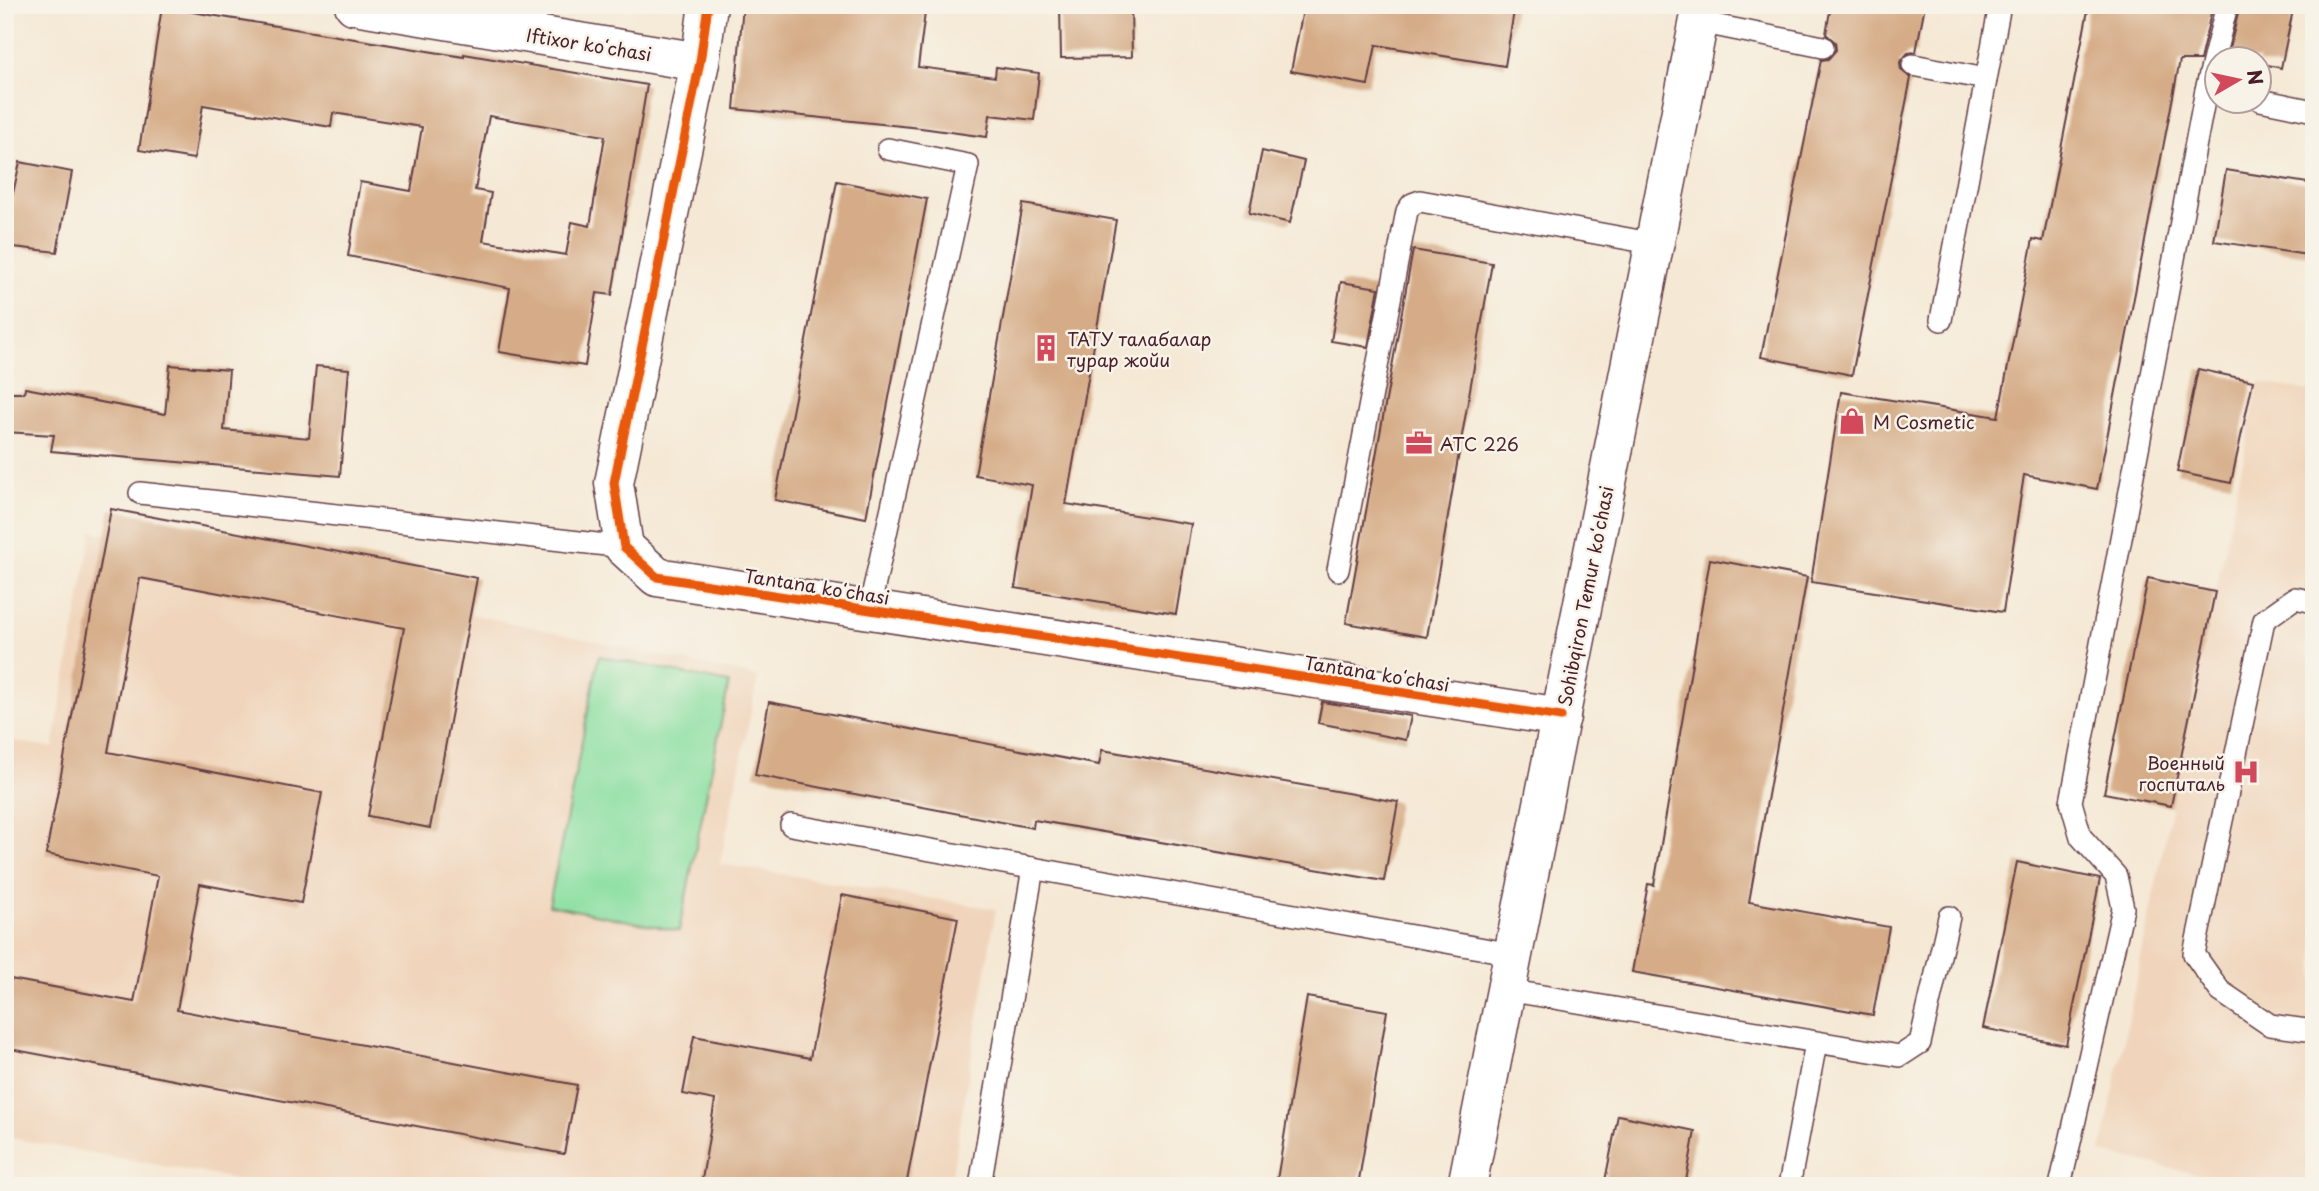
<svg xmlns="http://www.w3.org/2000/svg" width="2319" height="1191" font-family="'Playpen Sans',sans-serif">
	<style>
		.built { fill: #f0d5bc }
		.green { fill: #8adfa1; stroke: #6a7f66; stroke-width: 2 }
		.building { fill: #d5ac87; fill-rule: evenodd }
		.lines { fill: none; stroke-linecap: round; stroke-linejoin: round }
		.lane-casing { stroke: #643d44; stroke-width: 24 }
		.street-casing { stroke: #643d44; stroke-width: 41 }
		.secondary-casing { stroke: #643d44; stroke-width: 41 }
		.lane { stroke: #fff; stroke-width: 21 }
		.street { stroke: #fff; stroke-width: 38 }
		.secondary { stroke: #fff; stroke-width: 38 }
		.cycleway-casing { stroke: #f7f3e8; stroke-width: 13 }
		.cycleway { stroke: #e8590c; stroke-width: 9 }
		.labels { text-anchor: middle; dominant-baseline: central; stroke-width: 5; stroke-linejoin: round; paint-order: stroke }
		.street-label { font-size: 18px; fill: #4a1f2b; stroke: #f7f3e8 }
		.poi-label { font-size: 18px; fill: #4a1f2b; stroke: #f7f3e8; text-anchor: start }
	</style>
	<rect width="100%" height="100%" fill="#f7f3e8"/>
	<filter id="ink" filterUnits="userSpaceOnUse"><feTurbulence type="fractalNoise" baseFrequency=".0143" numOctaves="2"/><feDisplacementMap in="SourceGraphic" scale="14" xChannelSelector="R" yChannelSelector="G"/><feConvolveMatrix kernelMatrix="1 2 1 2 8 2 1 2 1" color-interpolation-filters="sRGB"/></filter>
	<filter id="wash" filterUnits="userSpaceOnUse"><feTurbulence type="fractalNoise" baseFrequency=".00686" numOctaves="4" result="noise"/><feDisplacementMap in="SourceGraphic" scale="28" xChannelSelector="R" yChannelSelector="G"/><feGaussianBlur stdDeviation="1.57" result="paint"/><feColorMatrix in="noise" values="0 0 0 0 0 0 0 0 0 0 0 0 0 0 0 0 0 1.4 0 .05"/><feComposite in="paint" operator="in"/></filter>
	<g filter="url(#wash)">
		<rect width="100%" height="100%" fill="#f5e9d5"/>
		<g class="built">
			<path d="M2259,382L2314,392V1186H2247L2101,1152Z"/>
			<path d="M92,531L758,677L720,864L996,909L950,1186H273L5,1137V739L53,748Z"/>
		</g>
		<path class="green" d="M599,656L729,683L679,931L549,905Z"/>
		<g id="blocks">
			<g class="building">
				<path d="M743,5H926L918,67L995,77L996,67L1039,73L1034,120L990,115L987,137L921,128L734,109Z"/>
				<path d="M1060,5H1131L1132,57L1061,58Z"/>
				<path d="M1304,5H1515L1505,66L1376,45L1368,85L1291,71Z"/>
				<path d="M1831,5H1925L1916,52L1908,53L1900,62L1901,70L1911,78L1852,375L1761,357L1821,60L1828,59L1836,50L1835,42L1826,34Z"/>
				<path d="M2089,5H2213L2200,60H2180L2097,489L2024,475L2003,612L1811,582L1841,392L1998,417L2033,239L2043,241Z"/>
				<path d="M2240,5H2294L2281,68L2259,63V60H2227Z"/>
				<path d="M162,7L464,57V54L647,85L612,295L597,293L585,366L499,352L510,288L348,256L360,182L411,191L422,127L333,113L331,127L203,105L194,159L139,150ZM489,116L605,136L590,226L572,222L566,255L483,241L491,193L475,190Z"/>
				<path d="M1262,151L1304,161L1290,223L1249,213Z"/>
				<path d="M20,162L72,172L57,252L5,246V201L11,202Z"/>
				<path d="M2226,170L2314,184V256L2214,241Z"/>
				<path d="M837,181L927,199L866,518L775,500Z"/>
				<path d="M1023,204L1116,220L1066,504L1191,524L1176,614L1015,588L1032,485L975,475Z"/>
				<path d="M1413,250L1492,263L1427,637L1346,623Z"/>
				<path d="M1341,282L1379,288L1368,347L1331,341Z"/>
				<path d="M170,365L229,370L224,430L309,438L316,366L349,369L340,476L51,451L54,435L5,432V393H24L25,388L165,414Z"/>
				<path d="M2198,369L2253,381L2231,483L2177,472Z"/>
				<path d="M111,509L477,578L430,828L368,816L404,628L140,578L108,752L322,793L301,903L200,884L177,1010L577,1085L564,1154L5,1048V978L134,1002L158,876L46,854Z"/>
				<path d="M1710,559L1807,577L1749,902L1889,927L1873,1015L1632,972L1648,884L1654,885Z"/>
				<path d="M2148,578L2215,592L2171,806L2104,793Z"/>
				<path d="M769,702L1099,765L1102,750L1398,802L1384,881L1034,820L1033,828L755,775Z"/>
				<path d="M1322,702L1411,716L1406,740L1318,723Z"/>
				<path d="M2017,862L2100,879L2066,1045L1983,1028Z"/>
				<path d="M842,895L958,918L906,1186H701L715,1100L683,1094L694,1036L810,1058Z"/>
				<path d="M1307,997L1387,1011L1358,1186H1276Z"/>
				<path d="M1618,1115L1695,1131L1685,1186H1604Z"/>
			</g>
		</g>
	</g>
	<g filter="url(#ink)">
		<use href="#blocks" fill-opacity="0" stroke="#643d44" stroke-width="2"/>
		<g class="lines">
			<defs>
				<g id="lane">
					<path d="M1699,22L1823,47"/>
					<path d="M1913,65L1986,79"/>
					<path d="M2218,92L2206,90L2227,5"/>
					<path d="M2260,100L2314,111"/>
					<path d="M1941,320L2000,5"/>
					<path d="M140,493L624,547"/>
					<path d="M1338,570L1407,211L1412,204L1420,201L1656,244"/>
					<path d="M2314,602L2295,598L2264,620L2194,954L2220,991L2270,1025L2314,1031"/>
					<path d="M869,610L968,165L888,149"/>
					<path d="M791,825L1513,954"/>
					<path d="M1506,990L1900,1056L1920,1043L1949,917"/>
					<path d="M980,1186L1033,868"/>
					<path d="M1789,1186L1816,1043"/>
					<path d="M2060,1186L2123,908L2116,876L2081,837L2071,802L2206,90"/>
				</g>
				<g id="street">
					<path d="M354,5L700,62"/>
					<path d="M708,5L700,62L614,483L624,547L657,577L1561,717"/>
				</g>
				<path id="secondary" d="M1467,1186L1702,5"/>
			</defs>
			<use href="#lane" class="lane-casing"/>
			<use href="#street" class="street-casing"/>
			<use href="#secondary" class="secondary-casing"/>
			<use href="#lane" class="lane"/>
			<use href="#street" class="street"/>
			<use href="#secondary" class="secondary"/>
			<defs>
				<path id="cycleway" d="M708,5L700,62L614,483L624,547L657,577L1561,717"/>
			</defs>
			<use href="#cycleway" class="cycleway-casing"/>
			<use href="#cycleway" class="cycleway"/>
		</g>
	</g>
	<defs>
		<symbol id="building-bare" viewBox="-9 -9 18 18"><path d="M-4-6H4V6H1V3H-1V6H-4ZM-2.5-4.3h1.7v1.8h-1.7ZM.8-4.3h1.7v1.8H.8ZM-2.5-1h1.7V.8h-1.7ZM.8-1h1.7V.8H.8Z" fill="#d1495b" stroke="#f7f3e8" stroke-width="2.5" paint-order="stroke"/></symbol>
		<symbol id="shop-bare" viewBox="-9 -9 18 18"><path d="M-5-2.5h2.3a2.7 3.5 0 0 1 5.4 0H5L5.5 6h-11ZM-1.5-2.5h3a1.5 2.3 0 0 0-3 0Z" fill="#d1495b" stroke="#f7f3e8" stroke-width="2.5" paint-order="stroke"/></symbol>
		<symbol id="office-bare" viewBox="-9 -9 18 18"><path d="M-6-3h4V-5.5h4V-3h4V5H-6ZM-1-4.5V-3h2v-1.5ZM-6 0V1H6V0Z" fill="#d1495b" stroke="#f7f3e8" stroke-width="2.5" paint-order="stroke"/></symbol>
		<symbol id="hospital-bare" viewBox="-9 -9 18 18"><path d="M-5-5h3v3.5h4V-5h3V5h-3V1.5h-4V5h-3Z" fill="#d1495b" stroke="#f7f3e8" stroke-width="2.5" paint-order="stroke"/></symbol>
	</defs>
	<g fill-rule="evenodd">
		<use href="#building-bare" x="1027" y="329" width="38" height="38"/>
		<use href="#shop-bare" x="1833" y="402" width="38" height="38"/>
		<use href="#office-bare" x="1400" y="424" width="38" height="38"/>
		<use href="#hospital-bare" x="2227" y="753" width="38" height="38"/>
	</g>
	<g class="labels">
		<g class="street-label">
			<text transform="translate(589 44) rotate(9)">Iftixor koʻchasi</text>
			<text transform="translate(817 586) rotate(9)">Tantana koʻchasi</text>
			<text transform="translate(1585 596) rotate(-79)">Sohibqiron Temur koʻchasi</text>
			<text transform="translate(1377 673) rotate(9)">Tantana koʻchasi</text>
		</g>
		<g class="poi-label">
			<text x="1067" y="338">ТАТУ талабалар<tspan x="1067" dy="21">турар жойи</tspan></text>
			<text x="1873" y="421">M Cosmetic</text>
			<text x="1440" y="443">АТС 226</text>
			<text x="2225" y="762" text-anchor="end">Военный<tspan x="2225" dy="21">госпиталь</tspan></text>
		</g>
	</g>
	<rect width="2319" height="1191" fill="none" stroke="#f7f3e8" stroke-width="28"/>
	<g transform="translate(2238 80) rotate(81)"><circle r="33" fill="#f7f3e8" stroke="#b29e9c" stroke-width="2"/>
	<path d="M0-5L12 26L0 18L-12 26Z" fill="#d1495b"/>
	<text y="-10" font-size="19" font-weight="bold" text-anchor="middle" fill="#4a1f2b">N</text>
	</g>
</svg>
